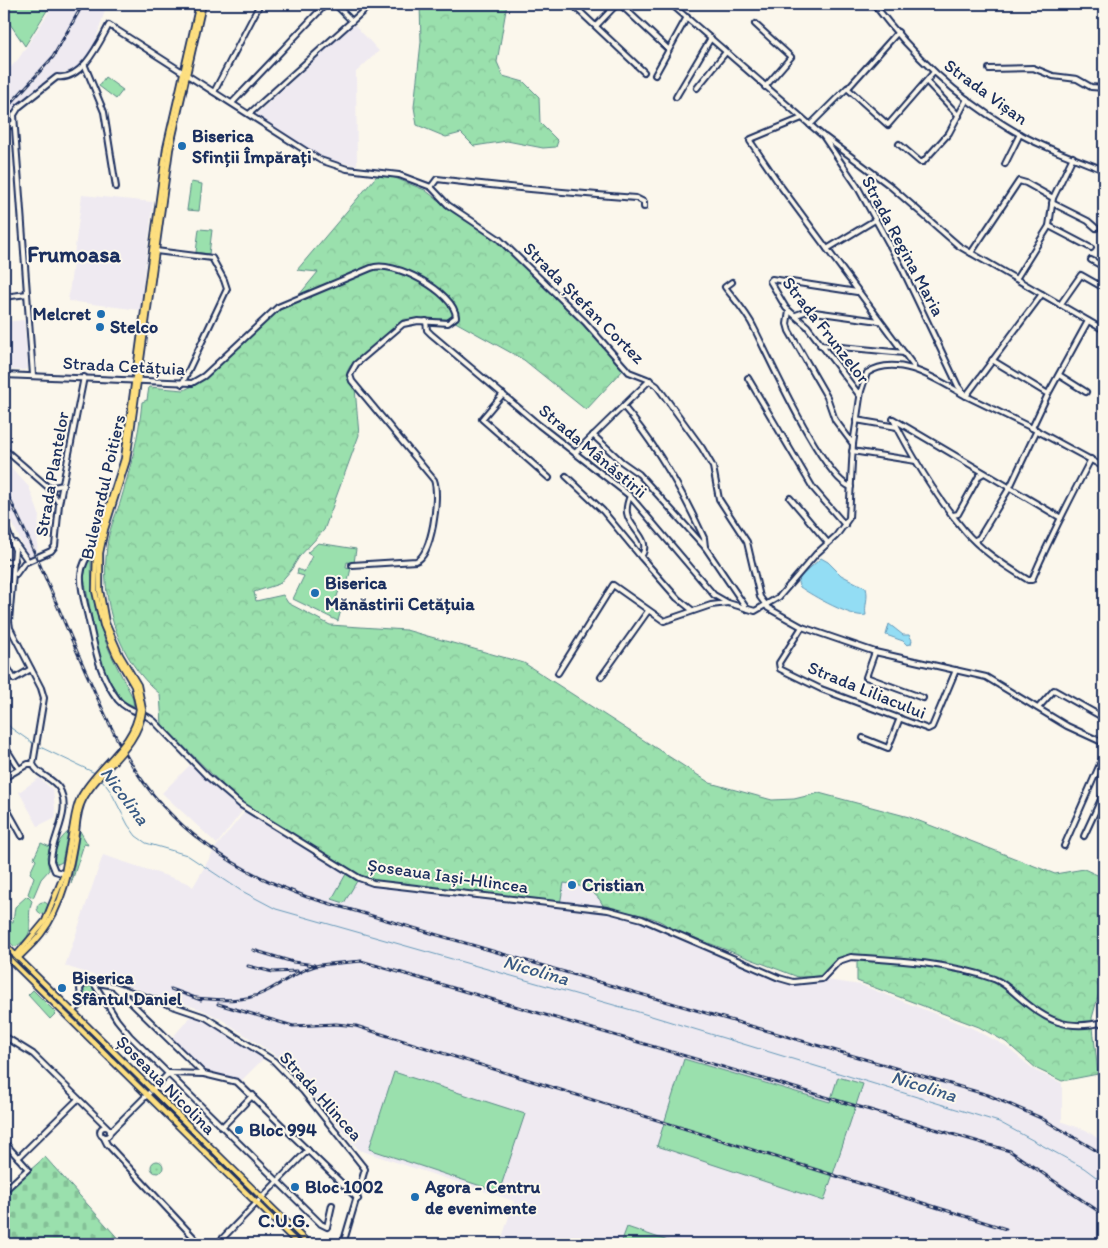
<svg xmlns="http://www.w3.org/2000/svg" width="1108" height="1248" font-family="Itim,sans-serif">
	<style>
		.built { fill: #efeaf1 }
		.green { fill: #9ae0ad; stroke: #5a8886 }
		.forest { fill: url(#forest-crowns); stroke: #5a8886 }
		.cemetery { fill: url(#cemetery-stones); stroke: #5a8886 }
		.park { fill: url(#park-dots); stroke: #5a8886 }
		.water { fill: #93ddf4; stroke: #6397b8 }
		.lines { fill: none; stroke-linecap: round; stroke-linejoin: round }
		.stream { stroke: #6397b8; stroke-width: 1 }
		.minor-casing { stroke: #1b2f5e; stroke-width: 8 }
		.major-casing { stroke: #1b2f5e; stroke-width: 8 }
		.minor { stroke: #fbf7ec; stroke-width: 4 }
		.major { stroke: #fddf80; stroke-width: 4.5 }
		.tram { stroke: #1b2f5e; stroke-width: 1 }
		.rail-casing { stroke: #1b2f5e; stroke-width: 3 }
		.rail { stroke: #fbf7ec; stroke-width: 1; stroke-dasharray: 4; stroke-linecap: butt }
		.major-bridge-casing { stroke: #1b2f5e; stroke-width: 8; stroke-linecap: butt }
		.major-bridge { stroke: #fddf80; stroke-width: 4.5 }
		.poi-dot { fill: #1f6fb2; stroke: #fbf7ec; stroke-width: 2 }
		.labels { text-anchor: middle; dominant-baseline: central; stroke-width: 4; stroke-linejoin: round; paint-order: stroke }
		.street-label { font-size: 18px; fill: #1b2f5e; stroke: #fbf7ec }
		.poi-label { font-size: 18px; font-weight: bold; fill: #1b2f5e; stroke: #fbf7ec; text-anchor: start }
		.water-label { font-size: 19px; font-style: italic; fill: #395a84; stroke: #fbf7ec }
		.neighbourhood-label { font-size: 19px; font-weight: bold; fill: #1b2f5e; stroke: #fbf7ec }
		.district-label { font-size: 22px; font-weight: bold; fill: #1b2f5e; stroke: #fbf7ec }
	</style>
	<defs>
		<pattern id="forest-crowns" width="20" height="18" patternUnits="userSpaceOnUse" patternTransform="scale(1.25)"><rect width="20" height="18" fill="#9ae0ad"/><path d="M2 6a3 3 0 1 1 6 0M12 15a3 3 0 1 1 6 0" fill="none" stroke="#84c097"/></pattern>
		<pattern id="cemetery-stones" width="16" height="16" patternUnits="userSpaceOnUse" patternTransform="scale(1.25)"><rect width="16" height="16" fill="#9ae0ad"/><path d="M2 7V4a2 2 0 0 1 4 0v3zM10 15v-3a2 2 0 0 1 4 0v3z" fill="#84c097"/></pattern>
		<pattern id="park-dots" width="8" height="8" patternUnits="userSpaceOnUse" patternTransform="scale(1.25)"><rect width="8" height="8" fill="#9ae0ad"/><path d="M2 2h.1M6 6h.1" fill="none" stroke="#84c097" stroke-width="1.8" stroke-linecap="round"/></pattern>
	</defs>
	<rect width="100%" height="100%" fill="#fbf7ec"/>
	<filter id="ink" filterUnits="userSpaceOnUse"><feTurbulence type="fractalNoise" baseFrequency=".02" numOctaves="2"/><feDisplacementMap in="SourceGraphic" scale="10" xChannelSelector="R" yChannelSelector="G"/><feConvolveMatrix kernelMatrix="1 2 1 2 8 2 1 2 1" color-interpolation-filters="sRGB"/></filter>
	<g filter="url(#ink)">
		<g class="built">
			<path d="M54,4H107L87,67L61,73L30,102L4,118V75L19,58Z"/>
			<path d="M354,24L379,51L356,72L357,165L330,161L321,157L255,115Z"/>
			<path d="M82,195L153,202L140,310L68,301Z"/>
			<path d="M24,320L28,368L26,370H4V322Z"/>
			<path d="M4,460L29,487L39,514L37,552L28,557L4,505Z"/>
			<path d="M192,763L243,810L217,844L162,793Z"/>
			<path d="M39,778L53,790L56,817L38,826L19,792Z"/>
			<path d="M248,808L560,903L564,883L582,885L601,900L604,908L640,916L647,915L666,923L669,928L776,974L798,980L813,978L861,985L972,1028L1004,1045L1036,1071L1062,1083V1122L1086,1130L1104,1143V1244H500L514,1201L359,1150L284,1061L224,1021L203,1010L65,966L103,855L188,883L193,887L216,847Z"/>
			<path d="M192,1015L209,1022L263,1059L240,1082L232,1077L205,1072L171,1039Z"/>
		</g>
		<g class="green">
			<path d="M4,4H51L25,46L4,15Z"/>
			<path d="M105,77L123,90L116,99L99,86Z"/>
			<path d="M191,182L202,184L199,211L187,210Z"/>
			<path d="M199,229L212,230L209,254L196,252Z"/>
			<path d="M318,543L356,549L354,563L347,562L346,567L351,568L346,590L340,588L336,599L335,608L341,610L338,621L293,599L304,576L297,574L298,569L304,572L312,556L307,553Z"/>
			<path d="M91,558C91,619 105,644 132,696L134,706L123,701L102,669L84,578L87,563Z"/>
			<path d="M80,831L88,845L84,844L71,884Z"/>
			<path d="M68,832L62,862L58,864L54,861C54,850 59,839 68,832Z"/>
			<path d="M41,843L50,847L47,857L49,870L41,879L33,898L28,894L34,877L30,873L36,860L34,858Z"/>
			<path d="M346,874L357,881L344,903L332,899Z"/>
			<path d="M27,896L32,901C24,923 40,932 15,947L4,937V921L13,922L15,907Z"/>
			<circle cx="43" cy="908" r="6"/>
			<path d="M33,990L56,1013L50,1019L28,995Z"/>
			<path d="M684,1059L830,1102L838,1077L863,1084L824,1201L657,1146Z"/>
			<path d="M394,1072L525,1114L499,1192L369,1149Z"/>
			<path d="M627,1227L677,1244L621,1243Z"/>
		</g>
		<g class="forest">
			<path d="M420,4H507L497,62L503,76L524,82L539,97L540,123L558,141L556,147L543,148L507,141L474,146L461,133L446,137L417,125L414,107L421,42Z"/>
			<path d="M380,172L425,190L454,213L499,239L625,368L586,410L524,360L450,319H415L403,321L350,366L347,372L348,378L355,388L359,435L324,530L299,557L291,570L279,584L254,592L256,601L283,595L288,603L330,625L406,630L524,663L710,783L772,800L794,799L819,793L909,817L1055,874L1084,869L1104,878V975L1092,1018L1098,1074L1062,1081L1037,1069L1006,1042L979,1027L857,981V960L842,956L822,976L798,977L669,928C659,915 622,912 604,908C598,891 581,885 564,883L560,904L366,881L242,804L162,725L160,694C117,659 100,600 107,547C108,532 115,517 120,503C130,469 139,437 142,402L147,400L149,387L184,390L197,384L278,310L299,295L318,272L297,270Z"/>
		</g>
		<path class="cemetery" d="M45,1157L123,1244H4V1193Z"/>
		<g class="park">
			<path d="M87,984L94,987L98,993L87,1003L82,991Z"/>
			<circle cx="157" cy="1167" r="6"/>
		</g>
		<g class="water">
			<path d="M821,558L828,562L841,575L866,588C869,598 864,606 866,615C853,619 811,595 800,587L798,583L801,576Z"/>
			<path d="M889,624L903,635H909L912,640L911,644L907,645L903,641L886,635Z"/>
		</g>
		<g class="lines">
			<g class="stream">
				<path d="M4,720L11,728L34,744"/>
				<path d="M38,746L95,773"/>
				<path d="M100,777L111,792L128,825L136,836L146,843L187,855L240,890L276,909L635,1011L999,1122L1084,1168L1104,1183"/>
			</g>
			<defs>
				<g id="minor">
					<path d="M335,4L352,21"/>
					<path d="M572,4L644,72"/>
					<path d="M620,4L668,49"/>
					<path d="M671,4L823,136L857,186L900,264L958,386L966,396L1032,428L1104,467"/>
					<path d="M874,4C910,52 954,95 1006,126C1036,145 1071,157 1104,170"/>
					<path d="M755,24L791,57L765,87"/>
					<path d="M596,26L617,4"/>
					<path d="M85,66L104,112L116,187"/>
					<path d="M989,69L1033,68L1053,76L1077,79L1091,87L1104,88"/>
					<path d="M655,75L687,17"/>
					<path d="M927,82L959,116"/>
					<path d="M697,88L726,52"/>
					<path d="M848,88L898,32"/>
					<path d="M214,92L260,4"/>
					<path d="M676,97L711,38"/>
					<path d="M232,103L326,4"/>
					<path d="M249,114L371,4"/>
					<path d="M802,118L751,139L750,141L782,188L913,365L914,369"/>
					<path d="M810,125L847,88L888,125L934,72"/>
					<path d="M4,129L14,123"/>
					<path d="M825,137L889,185L959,246L1104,330"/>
					<path d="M899,144L920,162H923L949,133L967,99"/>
					<path d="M1005,164L1020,134"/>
					<path d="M431,187L437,179C503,187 570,193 636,198L644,202V207"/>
					<path d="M1052,203L1088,221L1096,228"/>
					<path d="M1049,226L1091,248"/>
					<path d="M827,249L875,220"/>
					<path d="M156,251L212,258L224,280L227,289L182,384"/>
					<path d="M971,253L1019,181L1026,183L1053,198"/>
					<path d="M1091,260L1104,267"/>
					<path d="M1016,279L1049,226L1053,198L1073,157"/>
					<path d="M732,282L725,287C735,300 747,313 754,328C769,357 823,479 851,487"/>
					<path d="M857,292L772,279L770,281L786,308L807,326L860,396"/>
					<path d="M4,297L27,294"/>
					<path d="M1060,305L1081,275L1104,288"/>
					<path d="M789,311L787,324L789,331L827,397L835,420L853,444"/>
					<path d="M796,315L807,311L879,321"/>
					<path d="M426,321L427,330L431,334L539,425L630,496L714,595L728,603L755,611L779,597L816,554L836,536L849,518L853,444L861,391L867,373C898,352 939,381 966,396L1042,294"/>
					<path d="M820,345L904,353"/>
					<path d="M992,360L1048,394L1032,428"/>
					<path d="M4,375L192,383L204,376L278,307L371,268C392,259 455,292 456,317L448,323L418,321L403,324L356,364L350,375L352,381L434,480C440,495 432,556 416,561L352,565"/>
					<path d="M33,375L14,115L19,107L57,77C82,81 99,43 109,25L320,160L347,169L399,175L431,187L448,205L499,239L585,322L629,372L647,379L657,386L702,448L713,467L719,499L747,542L760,597L768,608L802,627L875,652L986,677L1067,726L1104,743"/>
					<path d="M1059,375L1086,392"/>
					<path d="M748,378L813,488L845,525"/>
					<path d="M503,394L482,419L549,478"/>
					<path d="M1048,394L1088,321"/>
					<path d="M623,406C657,446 682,490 704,538L705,547"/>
					<path d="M856,420L897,427"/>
					<path d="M593,435L622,462L639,474L705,547L747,609"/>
					<path d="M4,449L49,488L59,503"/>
					<path d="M852,451L916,461"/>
					<path d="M575,453L650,380"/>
					<path d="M566,476L603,511L641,557"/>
					<path d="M49,488L63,485"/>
					<path d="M630,496C628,501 626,507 627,513C629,529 653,539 641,557L677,598L692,610"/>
					<path d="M790,498L828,543"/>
					<path d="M953,515L958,514L979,476L984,473"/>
					<path d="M1061,518L893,419C913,458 936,497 964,530C981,551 1006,566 1028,580H1032C1049,539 1070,499 1091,459"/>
					<path d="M4,523L15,550L9,621L10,628L41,688L44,698L33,764C37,775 52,777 59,788C73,812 51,837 51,861L55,871L65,874"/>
					<path d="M975,540L979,538L1010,487L1037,430"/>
					<path d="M15,543L28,561"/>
					<path d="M100,549L94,548C87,556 82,564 81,575C80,589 85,603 88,617C95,647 98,674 118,700C128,712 142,711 154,721L207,776L241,805L359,878L373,883L608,910L642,919L779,978L793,982L822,979L839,961L851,957C898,960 949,963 994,979C1004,983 1010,989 1018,996C1046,1021 1067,1031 1104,1022"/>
					<path d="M4,563L15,560"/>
					<path d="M16,574L24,563L51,551L55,546L59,504L84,377"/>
					<path d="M802,627L779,663L780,669L821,689L928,729L932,727L956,670"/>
					<path d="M875,652L866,677L923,698"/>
					<path d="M4,661L14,679L31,669"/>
					<path d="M558,673L613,585L664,621L711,605L728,603"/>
					<path d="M601,677L648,611"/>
					<path d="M1038,708L1054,690L1104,718"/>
					<path d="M863,738L888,748L900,718"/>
					<path d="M4,745L19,769"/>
					<path d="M4,778L28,764H33"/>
					<path d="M4,804L22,836"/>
					<path d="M1084,836L1104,793"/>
					<path d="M1064,846L1104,755"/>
					<path d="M93,982L117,1020L130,1036L321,1224L327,1227L332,1205"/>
					<path d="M116,988L204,1074"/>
					<path d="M72,1011L82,1004L80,989L84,983L93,982L114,986L205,1017L274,1061L303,1091L365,1169L343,1244"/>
					<path d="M4,1036L33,1054L107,1127"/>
					<path d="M222,1127L253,1095"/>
					<circle cx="105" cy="1132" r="5"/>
					<path d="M110,1132L169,1073L204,1074L237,1082L358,1199"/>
					<path d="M103,1136L107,1144L200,1244"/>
					<path d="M4,1142L28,1169L4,1191"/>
					<path d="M18,1158L78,1099"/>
					<path d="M217,1244L308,1150"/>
				</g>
				<g id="major">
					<path d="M139,709L134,686L116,655L103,625L95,591L96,553L102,528L124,459L166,148L199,4"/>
					<path d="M143,710L138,685L120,655L106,623L100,590V553L105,529L127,460L170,149L203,4"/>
					<path d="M4,944L309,1244"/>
					<path d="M4,954L298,1244"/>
					<path d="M15,957L45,921L64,874L72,831"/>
					<path d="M17,959C25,951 34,943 41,934C63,906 71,866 76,832"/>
				</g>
			</defs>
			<use href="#minor" class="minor-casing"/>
			<use href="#major" class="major-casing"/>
			<use href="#minor" class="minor"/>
			<use href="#major" class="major"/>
			<path class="tram" d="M4,948L305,1244"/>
			<defs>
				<g id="rail">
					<path d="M4,111L53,57L83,4"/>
					<path d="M4,488C36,550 61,617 90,681C109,725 130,770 162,805C202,849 252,877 307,897L988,1095L1041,1118L1104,1155"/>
					<path d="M253,950L293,962L314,965"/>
					<path d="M248,966L273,972L297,971"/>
					<path d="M171,989L201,1000"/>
					<path d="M196,998C221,1000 244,1003 267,991C284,982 297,971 315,966C330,963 346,963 361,961L1010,1151L1104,1215"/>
					<path d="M218,1004L293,1026L336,1024L356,1026L1006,1229"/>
				</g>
			</defs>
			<use href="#rail" class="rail-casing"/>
			<use href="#rail" class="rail"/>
			<defs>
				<g id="major-bridge">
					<path d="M72,831C74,820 75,808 80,798C97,765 134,748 139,709"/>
					<path d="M76,832C77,821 78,808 84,798C102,766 138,749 143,710"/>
				</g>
			</defs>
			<use href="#major-bridge" class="major-bridge-casing"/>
			<use href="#major-bridge" class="major-bridge"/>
		</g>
	</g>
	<g class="poi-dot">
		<circle cx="182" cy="146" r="5"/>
		<circle cx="101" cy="314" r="5"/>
		<circle cx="100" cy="327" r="5"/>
		<circle cx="315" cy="593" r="5"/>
		<circle cx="572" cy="885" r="5"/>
		<circle cx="62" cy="988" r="5"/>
		<circle cx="239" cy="1130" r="5"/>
		<circle cx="295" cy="1187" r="5"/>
		<circle cx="415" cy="1197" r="5"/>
	</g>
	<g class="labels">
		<g class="street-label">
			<text transform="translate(986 92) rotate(36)">Strada Vișan</text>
			<text transform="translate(903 246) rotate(62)">Strada Regina Maria</text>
			<text transform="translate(584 303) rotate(45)">Strada Ștefan Cortez</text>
			<text transform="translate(826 330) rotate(52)">Strada Frunzelor</text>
			<text transform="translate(124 366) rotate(3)">Strada Cetățuia</text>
			<text transform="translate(593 451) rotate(40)">Strada Mânăstirii</text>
			<text transform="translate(52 474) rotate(-80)">Strada Plantelor</text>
			<text transform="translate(103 487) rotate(-77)">Bulevardul Poitiers</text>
			<text transform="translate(867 690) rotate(22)">Strada Liliacului</text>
			<text transform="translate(448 876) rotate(8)">Șoseaua Iași-Hlincea</text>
			<text transform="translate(166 1085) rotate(45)">Șoseaua Nicolina</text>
			<text transform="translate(321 1096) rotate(48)">Strada Hlincea</text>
		</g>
		<g class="poi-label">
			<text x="192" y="136">Biserica<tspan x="192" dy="21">Sfinții Împărați</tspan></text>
			<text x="91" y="314" text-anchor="end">Melcret</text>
			<text x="110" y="327">Stelco</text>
			<text x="325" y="583">Biserica<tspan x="325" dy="21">Mănăstirii Cetățuia</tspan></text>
			<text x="582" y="885">Cristian</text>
			<text x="72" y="978">Biserica<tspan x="72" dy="21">Sfântul Daniel</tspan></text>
			<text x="249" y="1130">Bloc 994</text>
			<text x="305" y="1187">Bloc 1002</text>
			<text x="425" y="1187">Agora - Centru<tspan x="425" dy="21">de evenimente</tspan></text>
		</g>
		<g class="water-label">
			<text transform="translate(125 796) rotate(53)">Nicolina</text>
			<text transform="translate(536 970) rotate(16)">Nicolina</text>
			<text transform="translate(924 1086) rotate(17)">Nicolina</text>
		</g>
		<g class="neighbourhood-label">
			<text x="284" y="1220">C.U.G.</text>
		</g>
		<g class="district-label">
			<text x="74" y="254">Frumoasa</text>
		</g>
	</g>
	<rect width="1108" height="1248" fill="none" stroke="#fbf7ec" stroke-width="20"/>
	<rect x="10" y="10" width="1088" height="1228" fill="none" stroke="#1b2f5e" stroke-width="2" filter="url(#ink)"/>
</svg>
